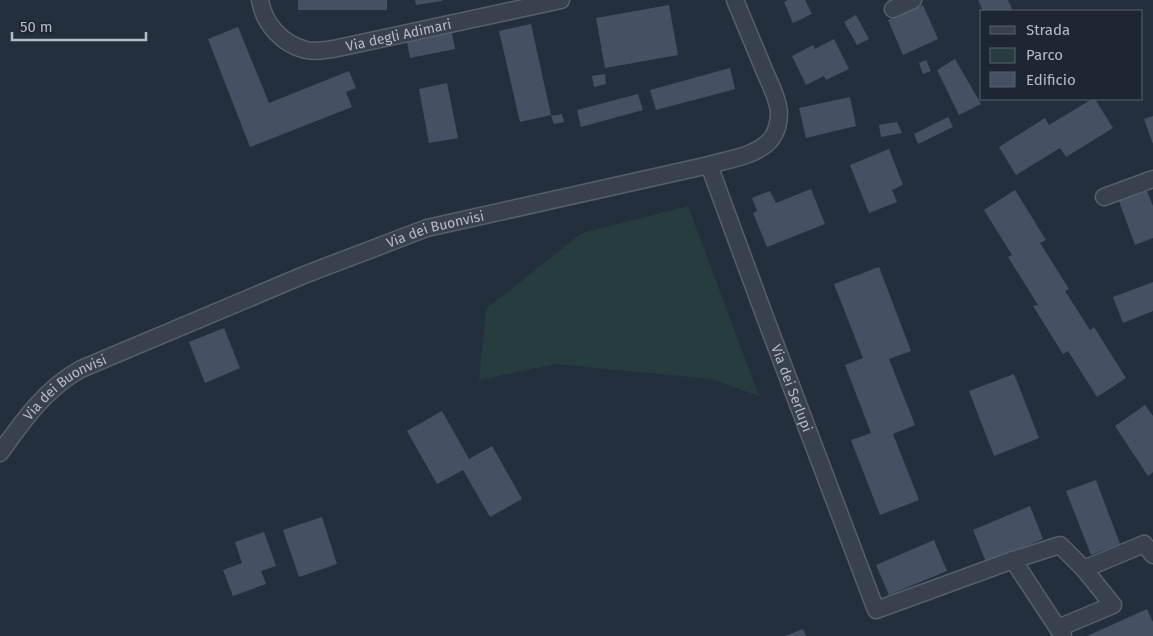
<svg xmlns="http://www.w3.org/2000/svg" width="1153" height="636" font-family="'Fira Sans',sans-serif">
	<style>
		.green { fill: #263c3f }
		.building { fill: #455162 }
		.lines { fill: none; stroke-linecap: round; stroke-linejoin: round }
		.minor-casing { stroke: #565f6c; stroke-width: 19 }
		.minor { stroke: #38414e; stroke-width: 16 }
		.labels { text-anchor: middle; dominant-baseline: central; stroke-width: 4; stroke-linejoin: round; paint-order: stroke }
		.street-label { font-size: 14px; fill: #b4bcc9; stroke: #1d2633 }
	</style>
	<rect width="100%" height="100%" fill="#242f3e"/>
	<path class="green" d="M688,206L759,396L711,379L556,364L479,380L486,309L582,233Z"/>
	<g class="building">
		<rect x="298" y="0" width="89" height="10"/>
		<path d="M415,0H442V1L416,5Z"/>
		<path d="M788,0H805L812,14L793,23L784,2Z"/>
		<path d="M978,0H1008L1012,9L1008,11H983Z"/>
		<path d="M669,5L678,55L605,68L596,18Z"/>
		<path d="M923,5L938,39L903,55L888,20Z"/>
		<path d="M856,15L869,39L857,45L844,22Z"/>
		<path d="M531,24L551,115L520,122L499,31Z"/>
		<path d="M238,27L269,103L349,71L356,88L346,92L352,107L250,147L208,39Z"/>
		<path d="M452,33L455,49L410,58L407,42Z"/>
		<path d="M834,39L849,69L826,80L824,76L806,85L792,56L813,45L815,49Z"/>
		<path d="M955,59L981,104L959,115L937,70Z"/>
		<path d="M926,60L931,71L923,74L919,63Z"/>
		<path d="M730,68L735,89L656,110L650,90Z"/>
		<path d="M605,74L606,84L594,87L592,76Z"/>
		<path d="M447,83L458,138L429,143L419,89Z"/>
		<path d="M638,94L643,110L581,127L577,110Z"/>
		<path d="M850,97L856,126L806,138L799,108Z"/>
		<path d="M1092,99H1095L1113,128L1066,157L1060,148L1016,175L999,147L1045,118L1049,125Z"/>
		<path d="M562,114L564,122L554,124L551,116Z"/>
		<path d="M1153,116V144L1144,119Z"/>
		<path d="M948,117L953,127L918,144L914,134Z"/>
		<path d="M897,122L902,133L881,137L879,125Z"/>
		<path d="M889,149L903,185L892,190L897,202L869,213L850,165Z"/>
		<path d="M811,189L825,224L767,247L753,213L757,211L752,198L770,191L776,203Z"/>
		<path d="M1015,190L1046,240L1040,243L1069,289L1065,291L1090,330L1094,327L1126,378L1097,397L1068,351L1063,354L1033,306L1038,305L1008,257L1012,255L984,210Z"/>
		<path d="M1147,191L1153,206V238L1135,245L1119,201Z"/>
		<path d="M879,267L911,351L889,359L915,425L893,434L919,500L880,515L851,440L871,433L845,365L863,358L834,284Z"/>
		<path d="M1153,282V311L1123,323L1113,297Z"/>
		<path d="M224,328L240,368L205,383L189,342Z"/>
		<path d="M1014,374L1039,438L994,456L969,391Z"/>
		<path d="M1145,405L1153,416V472L1148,476L1115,426Z"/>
		<path d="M442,411L469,459L492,446L522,499L490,517L463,470L437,484L407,431Z"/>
		<path d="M1096,480L1120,544L1091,555L1066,491Z"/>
		<path d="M1030,506L1043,539L986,562L973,530Z"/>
		<path d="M322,517L337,564L299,577L283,530Z"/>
		<path d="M264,532L276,566L261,571L266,584L233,596L223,570L242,563L235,542Z"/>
		<path d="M934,540L947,571L889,595L876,565Z"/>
		<path d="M1147,609L1153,622V636H1087Z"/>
		<path d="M803,629L806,636H785Z"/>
	</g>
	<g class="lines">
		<defs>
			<g id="minor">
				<path id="s1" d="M260,0C264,24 282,44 306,50C317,52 327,50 338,48L561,0"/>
				<path d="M893,9L913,0"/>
				<path id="s2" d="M709,165L765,317L876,610L1013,560L1060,545L1084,569L1144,544L1153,555"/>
				<path d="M1104,197L1153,179"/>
				<path id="s3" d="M0,453C23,421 46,388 81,369L304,275L427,228L709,165C730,159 758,156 772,138C777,131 779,120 779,112C778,98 770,84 765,72C755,48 745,24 735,0"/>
				<path d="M1013,560L1063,636"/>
				<path d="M1058,628L1113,605L1084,569"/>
			</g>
		</defs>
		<use href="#minor" class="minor-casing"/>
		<use href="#minor" class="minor"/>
	</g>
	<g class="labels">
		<g class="street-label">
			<text stroke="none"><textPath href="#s1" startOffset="166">Via degli Adimari</textPath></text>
			<text stroke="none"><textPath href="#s3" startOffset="499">Via dei Buonvisi</textPath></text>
			<text stroke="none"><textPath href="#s2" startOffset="238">Via dei Serlupi</textPath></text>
			<text stroke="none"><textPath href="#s3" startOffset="94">Via dei Buonvisi</textPath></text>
		</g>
	</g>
	<rect x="980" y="10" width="162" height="90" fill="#1d2633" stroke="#59626f"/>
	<rect x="990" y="26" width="25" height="8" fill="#38414e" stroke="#59626f"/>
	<text x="1026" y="35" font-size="15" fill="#b4bcc9">Strada</text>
	<rect x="990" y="48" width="25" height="15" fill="#263c3f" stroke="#59626f"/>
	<text x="1026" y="60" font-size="15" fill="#b4bcc9">Parco</text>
	<rect x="990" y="72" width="25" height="15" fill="#455162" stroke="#59626f"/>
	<text x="1026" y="85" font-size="15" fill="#b4bcc9">Edificio</text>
	<path d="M12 32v8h134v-8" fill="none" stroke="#b4bcc9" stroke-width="2.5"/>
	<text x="20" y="32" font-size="15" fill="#b4bcc9" stroke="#1d2633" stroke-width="4" paint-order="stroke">50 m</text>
</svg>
